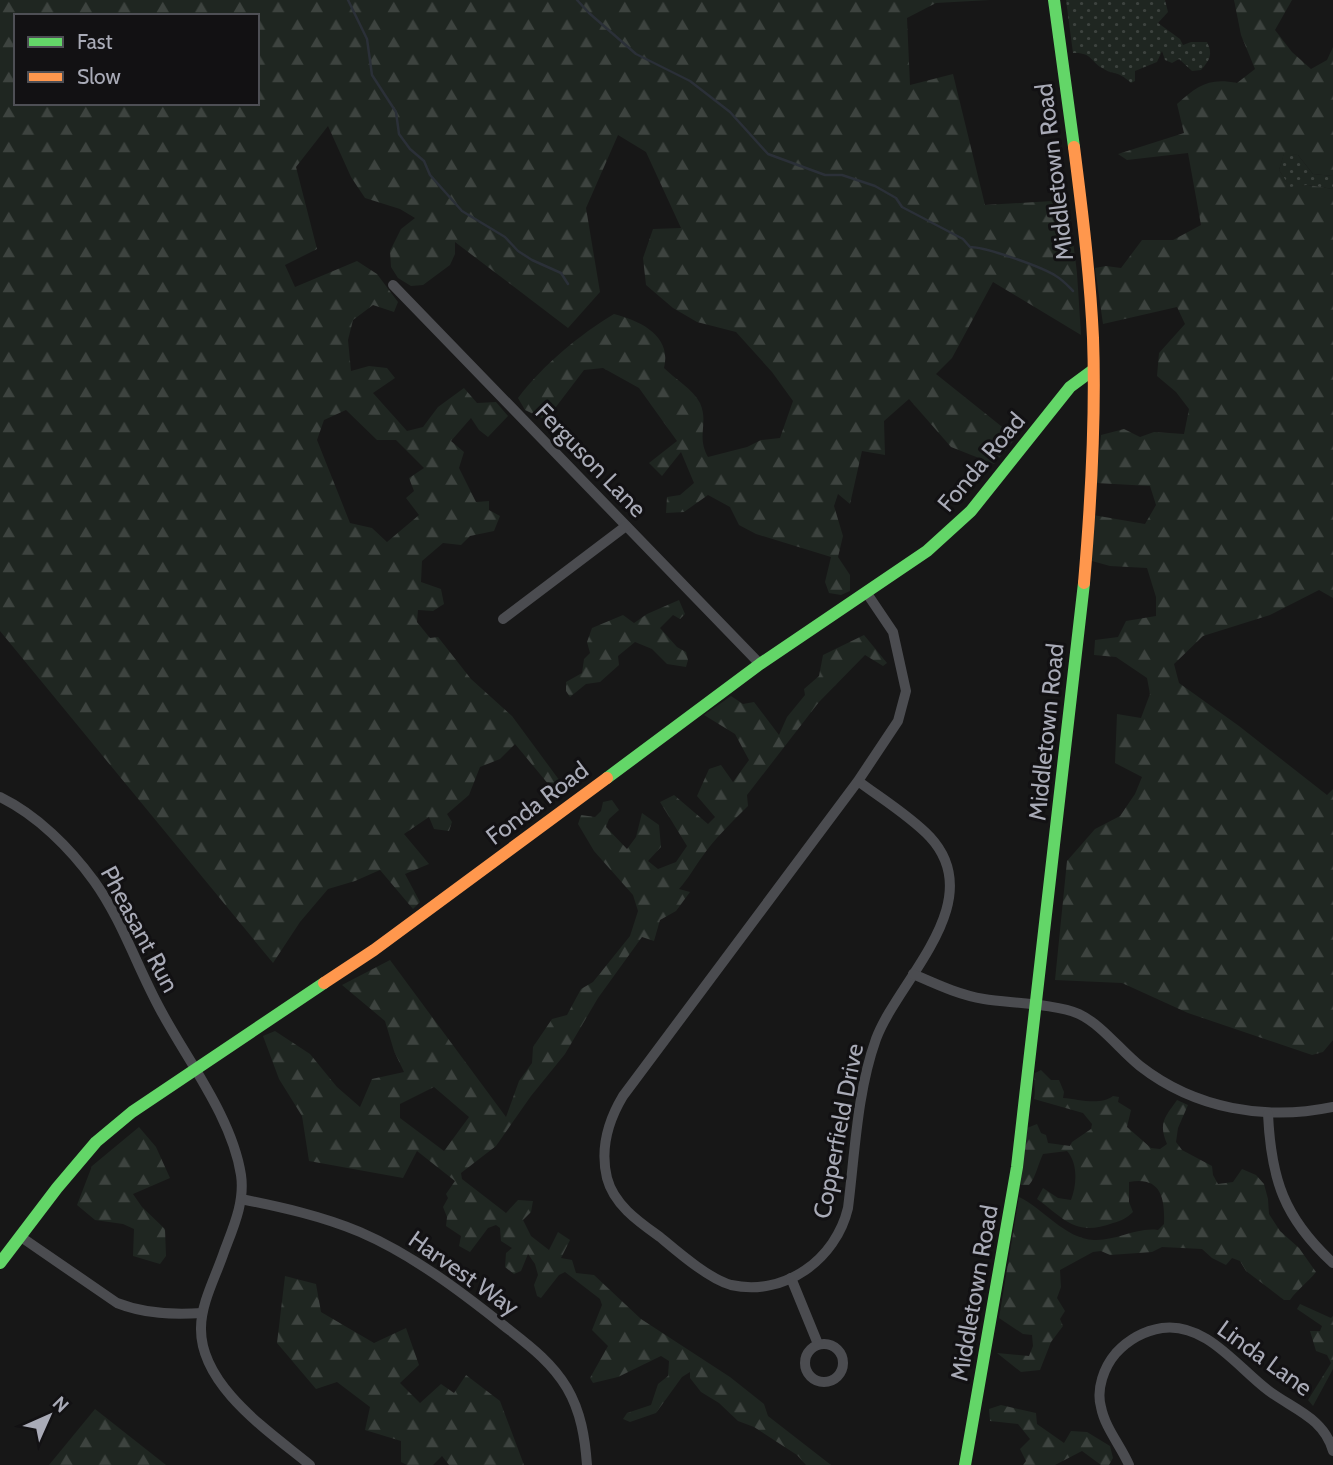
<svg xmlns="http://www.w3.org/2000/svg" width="1333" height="1465" font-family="Cabin,sans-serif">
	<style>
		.grass { fill: url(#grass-dots) }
		.forest { fill: url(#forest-firs); fill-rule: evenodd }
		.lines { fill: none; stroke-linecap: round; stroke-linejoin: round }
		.stream { stroke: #2b3038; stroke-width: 2.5 }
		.street { stroke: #4b4c50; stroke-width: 10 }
		.fast { stroke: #63d668; stroke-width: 12 }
		.slow { stroke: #ff974d; stroke-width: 12 }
		.labels { text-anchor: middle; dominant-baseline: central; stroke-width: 6; stroke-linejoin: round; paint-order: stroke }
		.street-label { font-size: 24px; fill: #a9abb7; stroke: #121113 }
	</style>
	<defs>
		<pattern id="grass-dots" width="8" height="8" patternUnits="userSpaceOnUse" patternTransform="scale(1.75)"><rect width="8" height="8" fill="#1f2621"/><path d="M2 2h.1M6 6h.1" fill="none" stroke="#3d433f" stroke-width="1.8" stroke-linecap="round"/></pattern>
		<pattern id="forest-firs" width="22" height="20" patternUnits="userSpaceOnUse" patternTransform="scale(1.75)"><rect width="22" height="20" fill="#1f2621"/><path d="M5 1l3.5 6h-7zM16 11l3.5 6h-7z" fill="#3d433f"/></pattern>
	</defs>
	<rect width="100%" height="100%" fill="#171717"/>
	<g class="grass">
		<path d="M1066,0H1165L1168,12L1158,23L1180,39L1183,45L1191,42H1207C1213,54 1210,60 1201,70L1192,71L1179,59L1172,63L1165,60L1162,51L1157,62L1135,71V81L1131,83C1116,69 1114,76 1102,68C1091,62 1092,52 1073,53Z"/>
		<path d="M1284,153L1298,155L1313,174L1333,176V189L1308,185L1290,188L1279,170Z"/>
	</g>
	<g class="forest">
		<path d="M0,0H990L936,3L907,18L910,85L953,74L985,205L1068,200L1077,273L1081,335L993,282L952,358L936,374L1016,438L994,464L951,447L909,399L884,421L885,455L862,451L850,504L838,494L834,506L843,536L838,557L850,575V591L841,595L829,593L825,582L831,557L756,534L739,525L730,507L708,495L684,512L666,513L667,497L680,495L694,483L681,452L662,476L649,463L677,441L639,388L603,368L584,370L546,420L525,410L518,398C543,365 579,335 614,314C641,321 672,336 664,368C675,379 693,389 700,403C709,423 696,436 708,457L747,447L761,440L780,438L793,401L772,372L736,332L697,322L673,308L646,285L643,258L653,229L681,228L646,152L618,135L586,208L600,292L568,328L455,242V254L450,265L423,285L411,286L398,278L391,267L390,251L401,229L415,218L400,209L365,198L351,177L328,126L296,167L317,249L285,265L295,287L357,261L377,274L398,302L394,312L373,305L353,320L348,340L351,371L369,366L387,368L395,378L373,393L407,431L423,427L438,407L464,388L477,403L496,402L508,416L488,437L479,430L471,418L451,441L464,452L459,468L476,502L489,501V510L500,516L494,531L470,536L461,545L443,543L422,561L421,582L441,589L444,604L433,611L418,610L417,622L430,638L438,637L471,679L512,716L568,792L559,797L515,744L500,759L480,767L469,795L447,814L452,822L449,831L434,829L429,817L404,834L429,864L405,874L420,902L413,909L380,870L355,881L328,889L300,922L273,963L0,631ZM16,16H257V103H16ZM346,410L377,440H396L424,468L409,478L414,491L406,498L419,515L387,542L372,528L350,523L317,440L324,420Z"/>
		<path d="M1234,0H1292L1275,30L1292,52L1311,69L1327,60L1333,47V176L1313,174L1298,155L1284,154L1279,170L1290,187L1308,185L1333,189V598L1319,590L1270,615L1203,636L1174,664L1179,683L1239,726L1327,795L1333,789V1040L1323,1052L1312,1055L1188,1013L1122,983L1055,980L1067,861L1095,829L1120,816L1135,794L1142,777L1115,763L1117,714L1141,718L1150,694L1147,678L1116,657L1094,655L1095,640L1118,637L1126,621L1156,616V597L1147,568L1110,566L1092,561L1093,515L1145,524L1156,505L1150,486L1096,483L1101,435L1124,429L1140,437L1154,432L1184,434L1189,409L1176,392L1157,376L1159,353L1185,324L1177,307L1103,324L1095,268L1106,266L1121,268L1142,240H1173L1201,225L1188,153L1127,160L1118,154L1184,133L1177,104C1197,86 1209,77 1237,83L1255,69L1241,35Z"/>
		<path d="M679,600L685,614L680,619L673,615L660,628L677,647L686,652L688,660L686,667L667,664L652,649L635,642L618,656L619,665L600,682L586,684L570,697L566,691V682L582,673L584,659L590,653L587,642L592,628L623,615L634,623L647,614Z"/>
		<path d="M864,635L887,663L883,666L865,655L819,702L747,795L748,806C732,822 715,838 702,857C694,868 688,879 679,889L690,892L676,911L660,920L654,941L642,937L598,998L565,1054L531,1096L496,1146L461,1173L462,1179L506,1213L518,1200L533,1201L531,1212L523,1220L531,1236L549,1250L558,1232L570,1240L561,1258L572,1260L576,1273L594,1275L641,1319L730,1377L764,1404L768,1416L831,1465H806L797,1455L754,1427L738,1421L719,1403L701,1392L690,1378V1372L682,1377L656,1413L630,1422L623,1419L627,1413L651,1405L658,1384L668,1376L669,1361L661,1356L618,1377L593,1383L590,1378L608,1346L592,1330L602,1305L600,1299L565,1272L559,1275L541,1298L537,1296L534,1285L538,1275L535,1264L528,1254L521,1271L514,1274L505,1267L506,1253L512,1248L501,1241L500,1228L496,1225L488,1228L470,1252L459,1246L461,1236L446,1226L447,1217L443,1207L448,1198L446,1194L455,1181L417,1151L403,1178L309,1161L302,1116L279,1079L263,1036L275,1031L310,1054L337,1087L360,1107L372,1079L404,1072L394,1051L385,1021L342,985L390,960L506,1117L519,1081L532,1063L533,1047L552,1019L567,1015L581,989L593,982L630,936L638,911L633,895L594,851L578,824L581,815L595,817L601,811L603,802L612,800L619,810L609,819L606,827L627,849L636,837L642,813L659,825L661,847L648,861L658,869L676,862L687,846L660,802L674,795L708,824L715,817L697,796L709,769L721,765L733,782L749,760L735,734L704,715L731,696L743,704L754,702L779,735L787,717L805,695L804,689L819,676L823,655ZM434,1087L469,1117L444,1151L400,1118V1104Z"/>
		<path d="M1041,1070L1051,1080H1059L1064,1092L1063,1098C1078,1099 1100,1106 1113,1096L1119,1097L1118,1102L1131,1110L1127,1127L1151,1148L1160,1149L1167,1144C1158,1123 1165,1117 1177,1100L1188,1105L1178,1128L1176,1142L1182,1150L1212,1166L1213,1175L1218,1184L1233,1182L1242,1169L1256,1175L1264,1184L1268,1199L1269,1214L1280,1231L1299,1248L1316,1272C1307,1283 1298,1289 1290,1300H1284L1246,1271L1240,1261L1232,1258L1226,1265L1212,1258L1202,1249L1162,1247L1152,1252L1110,1255L1101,1251L1093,1252L1060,1270L1061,1287L1057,1298L1065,1311L1060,1319L1063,1326L1051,1342L1040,1370L1021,1372L997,1353L1029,1356L1033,1346L1032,1335L1023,1334L999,1318L1019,1197C1043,1208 1065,1239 1094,1240C1117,1241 1136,1227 1158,1230L1164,1224C1165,1198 1161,1176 1129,1182V1202L1133,1212C1127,1218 1121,1221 1113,1223C1075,1237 1065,1219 1037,1199L1043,1188L1058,1198L1071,1200C1077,1185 1078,1163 1067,1151L1043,1154C1038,1164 1036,1177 1029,1185H1020L1027,1128L1037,1124L1041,1133L1046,1135L1048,1143L1070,1146L1072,1142L1091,1129L1092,1124L1083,1113L1034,1099C1036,1090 1033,1082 1035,1073Z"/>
		<path d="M139,1127L156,1147L170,1178L133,1194L142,1207L165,1229L166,1256L160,1264L133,1256L134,1229L123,1224L95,1220L77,1205L92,1166Z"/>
		<path d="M285,1276L316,1284L321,1312L374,1343L406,1328L419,1365L400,1383L420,1403L441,1384L454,1393L466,1375L500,1401L524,1465H449L442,1456L433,1465H407L401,1462V1441L365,1430L370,1407L337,1382L316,1389L277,1343Z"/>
		<path d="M1300,1304L1331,1318L1333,1316V1369L1313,1406L1308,1400L1331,1363L1327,1355L1316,1351L1310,1331H1320L1322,1326L1297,1309Z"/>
		<path d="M1001,1405L1036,1413L1037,1424L1064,1443L1071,1431L1087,1432L1110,1446L1113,1458L1109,1465H1101L1082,1451L1055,1465H1023L1026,1461L1020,1449L1030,1439L1018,1424L990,1421L989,1409Z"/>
		<path d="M95,1409L166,1465H49Z"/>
	</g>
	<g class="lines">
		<g class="stream">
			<path d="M348,0L367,39L372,75L396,112L399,134L410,149L424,161L430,175L462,211L505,237L518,251L532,260L561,273L568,284"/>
			<path d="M577,0L589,13L636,54L690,81L730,112L768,154L825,175H842L875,186L896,198L902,207L963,239L970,247C986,247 1042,267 1056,276C1063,280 1068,286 1073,291"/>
		</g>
		<g class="street">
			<path d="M393,285L760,664"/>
			<path d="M503,619L626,526"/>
			<path d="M858,781C882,799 910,816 930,837C990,902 898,980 876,1039C857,1092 855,1152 848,1208C836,1259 785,1297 731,1285C709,1279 678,1252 660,1237C639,1222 614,1205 607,1178C600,1149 608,1121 623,1096L858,781L898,721L906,691L893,632L866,592"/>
			<path d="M0,797C37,815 70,848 94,881C122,920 137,967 160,1009C187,1060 232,1117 241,1175C245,1202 233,1228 224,1252C216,1276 201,1303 201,1328C200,1386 270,1432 310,1465"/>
			<path d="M913,974C936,984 959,995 984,999C1009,1003 1057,1004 1079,1014C1102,1025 1120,1050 1140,1066C1195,1109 1266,1121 1333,1107"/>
			<path d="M1268,1114C1271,1179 1284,1218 1333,1263"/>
			<path d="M241,1199C281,1207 322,1216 360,1232C411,1254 459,1290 503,1325C527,1344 551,1361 567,1388C581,1412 585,1438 587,1465"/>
			<path d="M21,1237L117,1303C145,1314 173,1315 202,1313"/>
			<path d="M791,1278L818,1344"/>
			<circle cx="824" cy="1363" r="19"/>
			<path d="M1129,1465C1121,1446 1105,1428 1101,1407C1096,1389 1104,1367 1116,1353C1129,1339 1143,1331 1162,1328C1206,1322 1237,1367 1269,1391C1293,1409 1324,1418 1333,1451"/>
		</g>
		<g class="fast">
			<path d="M1054,0L1074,147"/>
			<path d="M607,778L760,664L927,551L971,511L1070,387L1093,370"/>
			<path d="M0,1263L57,1188L96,1142L132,1112L324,983"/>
			<path d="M965,1465L1017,1167L1084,583"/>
		</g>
		<g class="slow">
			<path d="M1074,147C1082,210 1090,274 1093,338C1096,419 1091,502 1084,583"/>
			<path d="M324,983L374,950L607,778"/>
		</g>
	</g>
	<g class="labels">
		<g class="street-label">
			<text transform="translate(1054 172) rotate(-97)">Middletown Road</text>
			<text transform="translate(591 460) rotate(46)">Ferguson Lane</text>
			<text transform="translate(981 462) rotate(-50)">Fonda Road</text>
			<text transform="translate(1046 732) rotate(-84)">Middletown Road</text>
			<text transform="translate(537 803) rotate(-37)">Fonda Road</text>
			<text transform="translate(140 929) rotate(62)">Pheasant Run</text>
			<text transform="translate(838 1131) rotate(-79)">Copperfield Drive</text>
			<text transform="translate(464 1273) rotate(35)">Harvest Way</text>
			<text transform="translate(974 1293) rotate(-80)">Middletown Road</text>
			<text transform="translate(1265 1358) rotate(36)">Linda Lane</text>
		</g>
	</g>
	<rect x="14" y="14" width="245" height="91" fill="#121113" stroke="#4e4f55" stroke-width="2"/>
	<rect x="28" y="37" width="35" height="10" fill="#63d668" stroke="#4e4f55" stroke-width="2"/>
	<text x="77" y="49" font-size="21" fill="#a9abb7">Fast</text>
	<rect x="28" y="72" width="35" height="10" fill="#ff974d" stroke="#4e4f55" stroke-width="2"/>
	<text x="77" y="84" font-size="21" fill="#a9abb7">Slow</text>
	<g transform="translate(49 1416) rotate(45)" stroke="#121113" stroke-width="5" paint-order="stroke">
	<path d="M0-5L12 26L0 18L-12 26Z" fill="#a9abb7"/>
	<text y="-10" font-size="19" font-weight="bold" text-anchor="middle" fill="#a9abb7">N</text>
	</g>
</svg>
